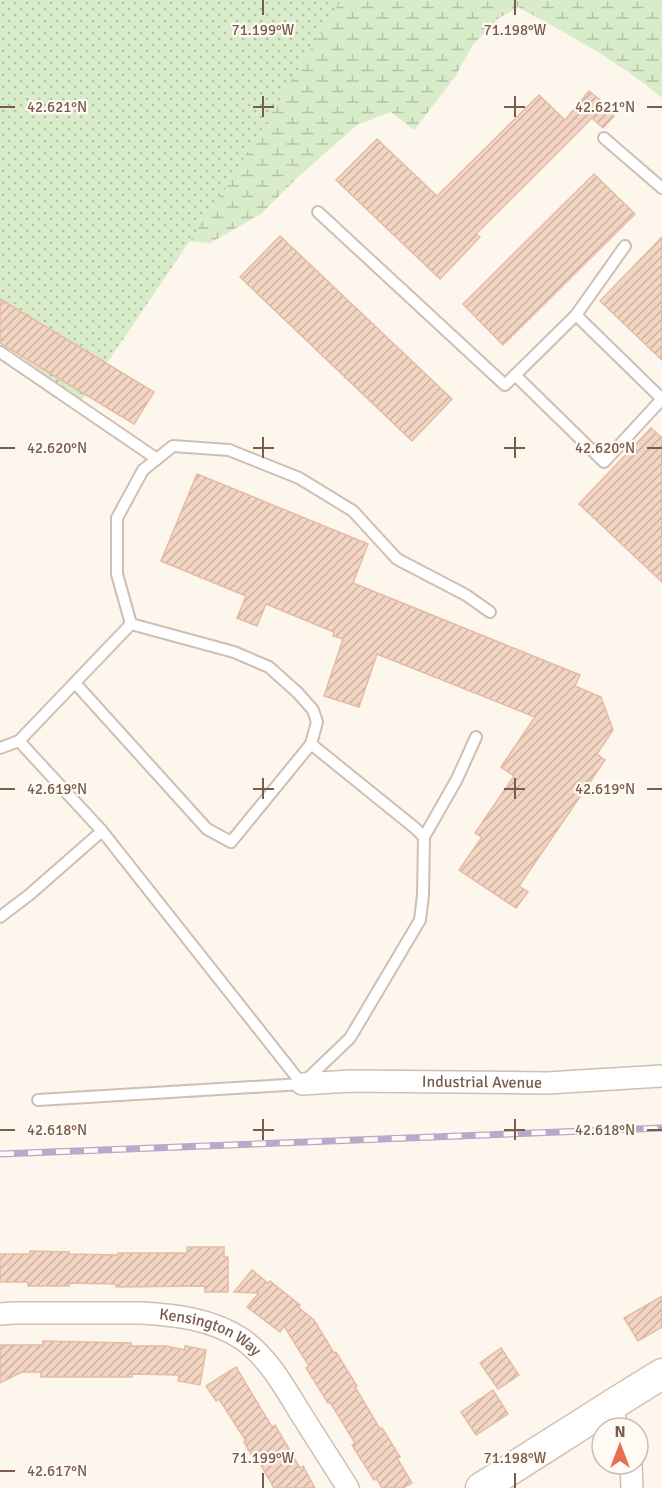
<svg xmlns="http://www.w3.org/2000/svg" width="662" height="1488" font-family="Signika,sans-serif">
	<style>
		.wetland { fill: url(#wetland-marsh) }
		.park { fill: url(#park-dots) }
		.building { fill: url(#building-hatch); stroke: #e6bba3; stroke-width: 1.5 }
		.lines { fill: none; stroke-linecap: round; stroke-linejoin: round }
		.service-casing { stroke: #d1beb0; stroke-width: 14 }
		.minor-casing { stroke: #d1beb0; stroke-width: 24 }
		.secondary-casing { stroke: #d6c0b0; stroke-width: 33 }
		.service { stroke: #fff; stroke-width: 10 }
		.minor { stroke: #fff; stroke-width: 21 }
		.secondary { stroke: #fff; stroke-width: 30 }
		.rail-casing { stroke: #b9a8c9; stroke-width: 7 }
		.rail { stroke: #fffaf3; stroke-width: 4.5; stroke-dasharray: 14; stroke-linecap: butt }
		.ticks { fill: none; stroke: #7a5c4d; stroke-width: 2 }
		.labels { text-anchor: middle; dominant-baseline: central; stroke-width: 4.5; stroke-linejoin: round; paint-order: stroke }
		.street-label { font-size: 16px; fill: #7a5c4d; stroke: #fffaf3 }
		.ticks-label { font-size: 15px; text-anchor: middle; fill: #7a5c4d; stroke: #fffaf3; stroke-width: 4.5; stroke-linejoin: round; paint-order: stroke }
	</style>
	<defs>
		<pattern id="wetland-marsh" width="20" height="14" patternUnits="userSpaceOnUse" patternTransform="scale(1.5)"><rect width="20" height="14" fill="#d8ecc9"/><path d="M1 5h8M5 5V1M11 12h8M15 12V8" fill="none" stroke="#b4c2a5"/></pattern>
		<pattern id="park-dots" width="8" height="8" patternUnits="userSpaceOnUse" patternTransform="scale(1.5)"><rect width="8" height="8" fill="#d8ecc9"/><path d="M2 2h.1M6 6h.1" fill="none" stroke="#b4c2a5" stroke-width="1.8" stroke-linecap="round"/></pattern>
		<pattern id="building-hatch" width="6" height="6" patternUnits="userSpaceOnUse" patternTransform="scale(1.5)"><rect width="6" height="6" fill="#f3d5c3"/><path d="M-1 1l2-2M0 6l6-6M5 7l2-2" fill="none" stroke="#cab0a1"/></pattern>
	</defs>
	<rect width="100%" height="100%" fill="#fdf6ec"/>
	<path class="wetland" d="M0,0H662V98C618,61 568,34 518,7L499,18L472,46L455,77L414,130L391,112L357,125L298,177L261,214L210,243L124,236Z"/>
	<path class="park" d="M0,0H341L227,186L80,403L0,341Z"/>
	<g class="building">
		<path d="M589,91L603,102L601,104L614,116L603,128L592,118L476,234L480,237L440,279L336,180L377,139L437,196L539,95L565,120Z"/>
		<path d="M594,174L635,214L503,345L463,304Z"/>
		<path d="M280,236L452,399L412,441L240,277Z"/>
		<path d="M662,237V360L600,301Z"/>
		<path d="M0,299L154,392L134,424L0,343Z"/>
		<path d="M651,428L662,438V582L579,504Z"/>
		<path d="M197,474L368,544L353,583L580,675L575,686L601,697L613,730L597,754L605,760L519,886L528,892L516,908L459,870L482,837L475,833L514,776L501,767L535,717L377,654L359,707L324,696L343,639L333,636L334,632L266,604L257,626L237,618L246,596L161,561Z"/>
		<path d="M187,1247H224V1257H228V1292H205V1286L116,1287V1284L69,1283V1286H28V1282H0V1254H30V1251L69,1252V1254L118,1255V1253H187Z"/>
		<path d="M252,1270L268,1283L270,1281L300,1305L298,1307L314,1320L334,1353L336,1352L357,1386L355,1387L380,1429L382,1428L400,1457L397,1458L412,1483L403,1488H382L376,1478L374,1480L352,1445L355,1443L330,1402L328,1403L306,1368L309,1366L284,1326L280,1332L247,1307L259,1293L234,1292Z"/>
		<path d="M662,1296V1327L638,1341L624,1318Z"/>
		<path d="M43,1341L131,1343V1346H166L185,1350V1346L206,1350L200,1385L178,1381L179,1375L132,1374V1377H41V1372H22L0,1383V1345H43Z"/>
		<path d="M501,1348L519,1375L498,1389L480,1363Z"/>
		<path d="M236,1367L272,1427L275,1425L300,1468L303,1466L315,1488H274L258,1460L255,1461L244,1442L246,1441L219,1399L216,1401L206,1386Z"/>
		<path d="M493,1390L508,1414L476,1435L461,1412Z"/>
	</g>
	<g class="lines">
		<defs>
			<g id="service">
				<path d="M604,138L662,188"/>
				<path d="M318,212L505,385L576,315L662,399"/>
				<path d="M576,315L625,246"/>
				<path d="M0,352L157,459"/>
				<path d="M515,375L604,462L662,399"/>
				<path d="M131,624L19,741L102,831L302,1084"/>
				<path d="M131,624L117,574V518L143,470L173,446L229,450L299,478L353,511L397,559L466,595L490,612"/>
				<path d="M131,624L234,652L269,667L298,693L313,710L317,722L311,744"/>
				<path d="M75,683L207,829L231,842L311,744L415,828L424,837L457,779L476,737"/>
				<path d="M0,748L19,741"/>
				<path d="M0,917L29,895L102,831"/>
				<path d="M38,1100L302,1084L350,1038L420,920L423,895L424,837"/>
			</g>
			<g id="minor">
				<path id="s1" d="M302,1084L351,1081L547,1083L662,1076"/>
				<path id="s2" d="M0,1314L14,1313H141C176,1315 212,1319 242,1339C268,1357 285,1388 301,1414C317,1439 332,1463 348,1488"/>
				<path d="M610,1405L618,1428"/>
				<path d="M631,1464L632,1488"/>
			</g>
			<path id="secondary" d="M481,1488C542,1450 601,1411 662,1374"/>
		</defs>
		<use href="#service" class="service-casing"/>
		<use href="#minor" class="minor-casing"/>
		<use href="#secondary" class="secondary-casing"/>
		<use href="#service" class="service"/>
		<use href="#minor" class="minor"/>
		<use href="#secondary" class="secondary"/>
		<defs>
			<path id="rail" d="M0,1154L662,1128"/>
		</defs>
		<use href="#rail" class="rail-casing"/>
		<use href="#rail" class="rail"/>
	</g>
	<path class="ticks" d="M263,0V15M515,0V15M263,96V117M515,96V117M0,107H15M253,107H274M504,107H525M647,107H662M263,437V458M515,437V458M0,448H15M253,448H274M504,448H525M647,448H662M263,778V799M515,778V799M0,789H15M253,789H274M504,789H525M647,789H662M263,1119V1140M515,1119V1140M0,1130H15M253,1130H274M504,1130H525M647,1130H662M0,1471H15M263,1473V1488M515,1473V1488"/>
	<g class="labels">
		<g class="street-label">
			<text stroke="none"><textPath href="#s1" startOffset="180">Industrial Avenue</textPath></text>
			<text stroke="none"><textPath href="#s2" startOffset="214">Kensington Way</textPath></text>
		</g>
	</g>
	<g class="ticks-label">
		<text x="263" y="35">71.199°W</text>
		<text x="515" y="35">71.198°W</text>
		<text x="57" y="112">42.621°N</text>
		<text x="605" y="112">42.621°N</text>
		<text x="57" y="453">42.620°N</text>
		<text x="605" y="453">42.620°N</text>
		<text x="57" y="794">42.619°N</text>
		<text x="605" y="794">42.619°N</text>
		<text x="57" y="1135">42.618°N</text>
		<text x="605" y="1135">42.618°N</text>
		<text x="263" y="1463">71.199°W</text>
		<text x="515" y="1463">71.198°W</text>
		<text x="57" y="1476">42.617°N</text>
	</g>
	<g transform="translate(620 1446)"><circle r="28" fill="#fffaf3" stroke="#cabbb1" stroke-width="1.5"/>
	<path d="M0-4.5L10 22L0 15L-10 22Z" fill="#e76f51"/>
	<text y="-9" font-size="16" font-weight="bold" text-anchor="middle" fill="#7a5c4d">N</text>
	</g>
</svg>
